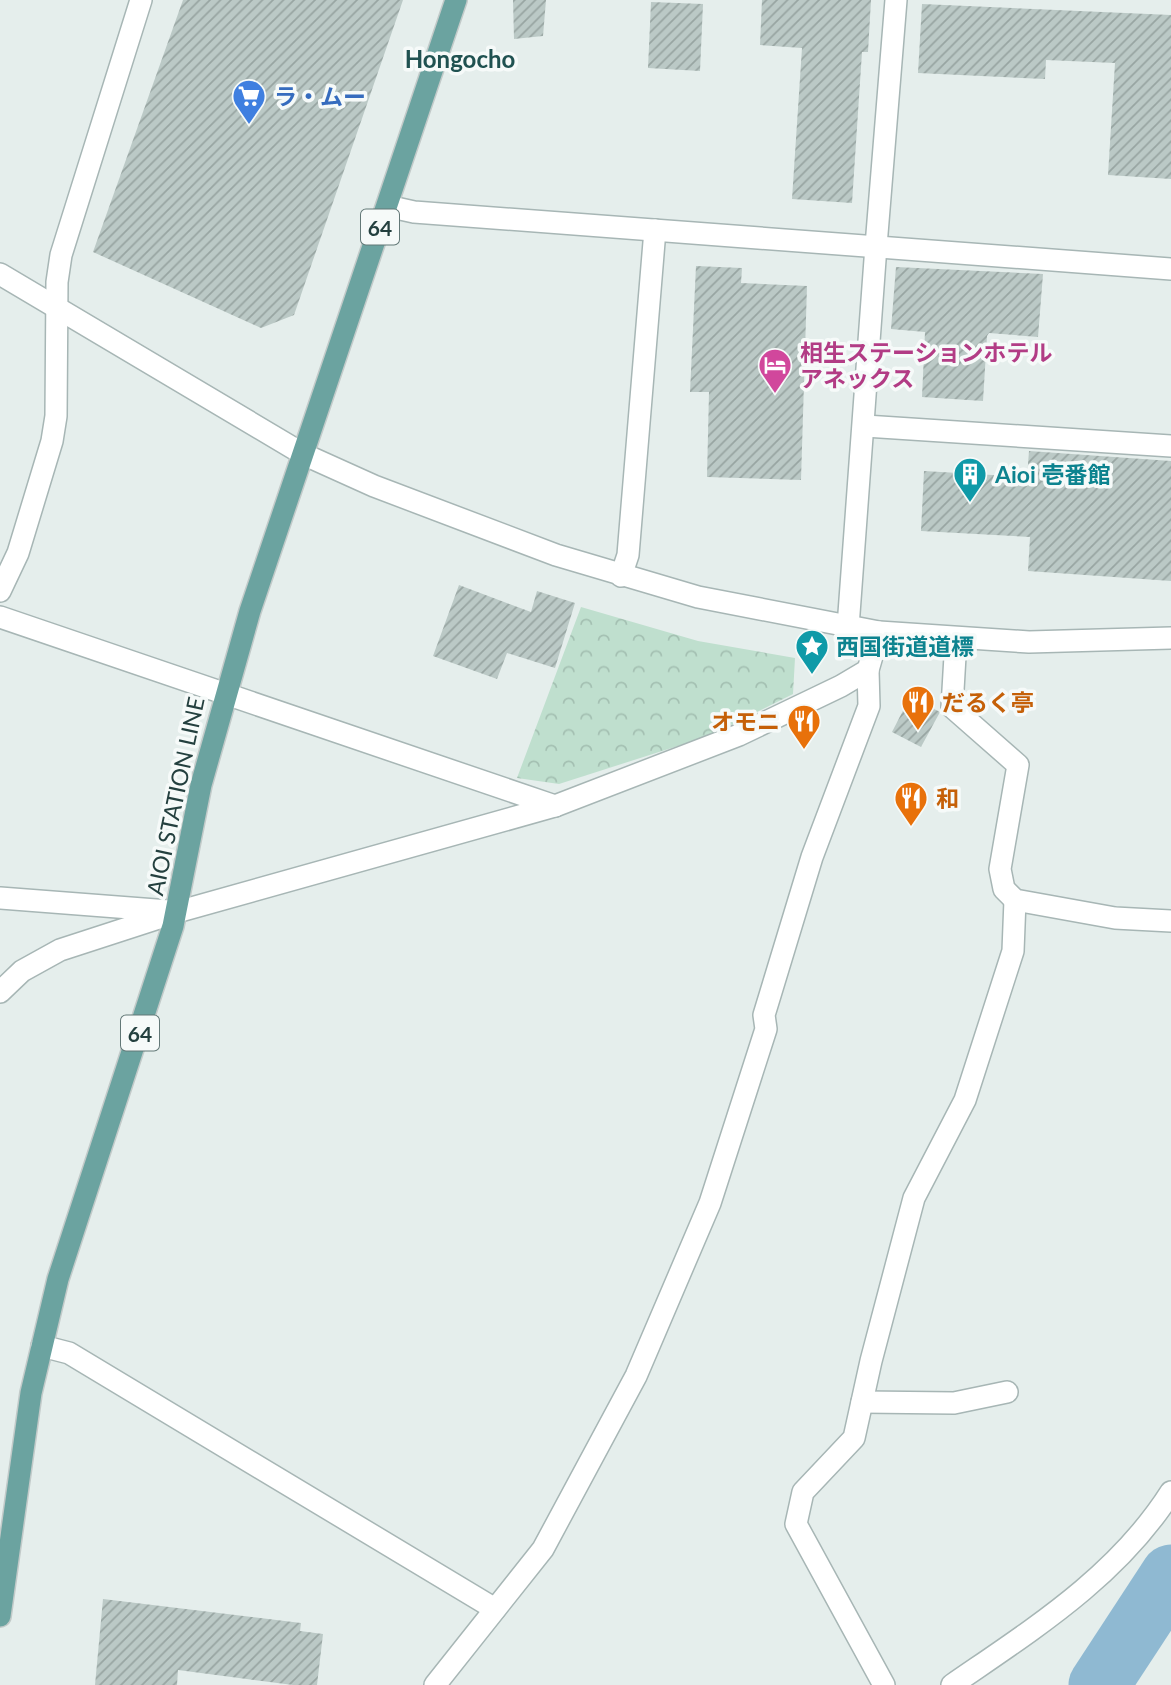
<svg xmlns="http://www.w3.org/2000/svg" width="1171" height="1685" font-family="Lato,'Noto Sans JP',sans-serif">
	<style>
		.park { fill: url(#park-crowns) }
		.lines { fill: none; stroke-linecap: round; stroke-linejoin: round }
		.river { stroke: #8fb9d2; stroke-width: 61 }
		.building { fill: url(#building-hatch) }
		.pedestrian-casing { stroke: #a7b6b5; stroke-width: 24 }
		.minor-casing { stroke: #a7b6b5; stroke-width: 24 }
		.tertiary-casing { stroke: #a7b6b5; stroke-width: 24 }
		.primary-casing { stroke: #c2cac9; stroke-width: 24 }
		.pedestrian { stroke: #fff; stroke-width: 21 }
		.minor { stroke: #fff; stroke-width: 21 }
		.tertiary { stroke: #fff; stroke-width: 21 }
		.primary { stroke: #6ba3a0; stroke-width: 21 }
		.labels { text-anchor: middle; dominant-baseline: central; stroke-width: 7; stroke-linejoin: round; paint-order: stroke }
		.shield { fill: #f6faf9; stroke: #637877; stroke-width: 2 }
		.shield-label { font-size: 21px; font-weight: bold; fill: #24403f }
		.shop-label { font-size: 23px; font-weight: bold; fill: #366cbe; stroke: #f6faf9; text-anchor: start }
		.hotel-label { font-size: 23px; font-weight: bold; fill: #b23c85; stroke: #f6faf9; text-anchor: start }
		.culture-label { font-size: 23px; font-weight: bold; fill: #0d838f; stroke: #f6faf9; text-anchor: start }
		.food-label { font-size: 23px; font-weight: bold; fill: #c56008; stroke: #f6faf9; text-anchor: start }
		.street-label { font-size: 23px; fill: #24403f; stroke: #f6faf9 }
		.neighbourhood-label { font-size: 24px; font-weight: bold; fill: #205251; stroke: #f6faf9 }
	</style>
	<defs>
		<pattern id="park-crowns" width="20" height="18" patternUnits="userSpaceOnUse" patternTransform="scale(1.75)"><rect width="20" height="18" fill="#bfdfce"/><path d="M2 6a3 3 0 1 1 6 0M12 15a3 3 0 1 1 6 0" fill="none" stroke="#a4c0b2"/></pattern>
		<pattern id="building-hatch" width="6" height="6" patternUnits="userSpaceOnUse" patternTransform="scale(1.75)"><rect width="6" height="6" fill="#bbc9c6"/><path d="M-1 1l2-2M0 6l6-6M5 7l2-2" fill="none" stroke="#98a5a2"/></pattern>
	</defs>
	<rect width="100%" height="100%" fill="#e5eeec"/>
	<path class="park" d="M581,607L698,641L795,658L793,694L709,736L559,784L517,778Z"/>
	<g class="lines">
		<path class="river" d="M1099,1685L1171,1575"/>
	</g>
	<g class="building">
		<path d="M183,0H403L294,315L261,328L93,252Z"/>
		<path d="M513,0H546L543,36L514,39Z"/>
		<path d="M762,0H871L868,52H862L852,203L792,199L802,48L760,45Z"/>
		<path d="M651,2L703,4L700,71L648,68Z"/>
		<path d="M922,4L1171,15V179L1108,175L1115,63L1046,60L1045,79L918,73Z"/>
		<path d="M696,266L742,268L741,283L807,286L801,480L707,477L709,392H690Z"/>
		<path d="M896,267L1043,274L1038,337L989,333L987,336L983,401L922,397L925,332L891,329Z"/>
		<path d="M1029,451L1171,461V581L1028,571L1030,537L921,531L924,471L1027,477Z"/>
		<path d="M459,585L531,612L537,591L575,603L555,668L507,653L497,679L433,656Z"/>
		<path d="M910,697L940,712L921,747L892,732Z"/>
		<path d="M103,1599L301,1623L300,1631L323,1634L317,1685H293L178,1670L177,1685H95Z"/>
	</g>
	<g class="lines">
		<defs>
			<path id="pedestrian" d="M876,246L896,0"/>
			<g id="minor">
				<path d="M865,426L1171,446"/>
				<path d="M621,576L628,555L655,230"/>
				<path d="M0,591L18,553L52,441L56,416L57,282L61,255L141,0"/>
				<path d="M0,617L555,806"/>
				<path d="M956,639L952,707L1018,765L1000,869L1004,889L1015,900L1115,918L1171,921"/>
				<path d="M0,898L169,911"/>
				<path d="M0,992L22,971L60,950L177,912L555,806L739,735L841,686L868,670L879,632"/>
				<path d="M42,1346L69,1353L495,1609"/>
				<path d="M862,1402L954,1403L1007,1392"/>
				<path d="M435,1685L543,1549L636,1376L710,1203L766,1029L764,1015L812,857L869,706L868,670"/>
				<path d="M884,1685L796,1524L803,1492L854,1438L871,1361L914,1198L965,1100L1013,951L1015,900"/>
				<path d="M952,1685C1033,1629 1117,1577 1171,1492"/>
			</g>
			<g id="tertiary">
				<path d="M387,206L414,212L1171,269"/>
				<path d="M0,274L303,454L374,486L556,555L698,597L879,632L1029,642L1171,638"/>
				<path d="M848,627L876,246"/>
			</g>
			<path id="primary" d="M0,1616L31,1393L58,1279L173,926L201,785L250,611L456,0"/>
		</defs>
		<use href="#pedestrian" class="pedestrian-casing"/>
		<use href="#minor" class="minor-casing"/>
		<use href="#tertiary" class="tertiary-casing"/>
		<use href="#primary" class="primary-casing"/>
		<use href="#pedestrian" class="pedestrian"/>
		<use href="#minor" class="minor"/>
		<use href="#tertiary" class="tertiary"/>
		<use href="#primary" class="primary"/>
	</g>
	<defs>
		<symbol id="supermarket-pin" viewBox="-11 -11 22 30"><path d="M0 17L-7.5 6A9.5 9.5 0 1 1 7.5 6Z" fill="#3f7fe0" stroke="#f6faf9"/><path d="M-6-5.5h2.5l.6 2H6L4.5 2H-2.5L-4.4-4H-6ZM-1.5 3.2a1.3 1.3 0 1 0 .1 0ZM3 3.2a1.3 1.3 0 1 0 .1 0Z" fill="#fff"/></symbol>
		<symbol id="hotel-pin" viewBox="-11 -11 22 30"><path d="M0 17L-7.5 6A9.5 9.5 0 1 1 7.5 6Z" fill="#d1479c" stroke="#f6faf9"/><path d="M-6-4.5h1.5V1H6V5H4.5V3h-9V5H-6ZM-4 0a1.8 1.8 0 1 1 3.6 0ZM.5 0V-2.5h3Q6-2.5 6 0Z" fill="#fff"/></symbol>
		<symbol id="building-pin" viewBox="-11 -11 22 30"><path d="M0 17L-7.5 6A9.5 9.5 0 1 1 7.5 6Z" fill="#0f9aa8" stroke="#f6faf9"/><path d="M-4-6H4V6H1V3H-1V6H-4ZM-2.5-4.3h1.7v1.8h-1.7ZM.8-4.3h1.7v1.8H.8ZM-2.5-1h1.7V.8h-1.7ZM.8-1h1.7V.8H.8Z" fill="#fff"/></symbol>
		<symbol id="sight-pin" viewBox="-11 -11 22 30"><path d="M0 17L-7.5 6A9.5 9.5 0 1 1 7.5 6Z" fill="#0f9aa8" stroke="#f6faf9"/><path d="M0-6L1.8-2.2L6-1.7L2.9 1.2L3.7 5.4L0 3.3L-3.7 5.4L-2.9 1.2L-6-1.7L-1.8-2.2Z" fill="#fff"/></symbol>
		<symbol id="restaurant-pin" viewBox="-11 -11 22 30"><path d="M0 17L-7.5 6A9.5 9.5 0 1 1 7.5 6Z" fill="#e8710a" stroke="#f6faf9"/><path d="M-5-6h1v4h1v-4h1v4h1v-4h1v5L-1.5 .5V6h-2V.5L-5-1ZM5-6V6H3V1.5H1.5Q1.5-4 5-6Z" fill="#fff"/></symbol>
	</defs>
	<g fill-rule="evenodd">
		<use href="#supermarket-pin" x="230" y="77" width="38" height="52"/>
		<use href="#hotel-pin" x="756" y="346" width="38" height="52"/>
		<use href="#building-pin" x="951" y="455" width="38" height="52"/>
		<use href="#sight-pin" x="793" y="627" width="38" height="52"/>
		<use href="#restaurant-pin" x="899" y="683" width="38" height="52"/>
		<use href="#restaurant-pin" x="785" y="702" width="38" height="52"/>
		<use href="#restaurant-pin" x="892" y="779" width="38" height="52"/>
	</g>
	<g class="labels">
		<g class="shield">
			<rect x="361" y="209.5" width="38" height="35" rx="5"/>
			<rect x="121" y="1015.5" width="38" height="35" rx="5"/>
		</g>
		<g class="shield-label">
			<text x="380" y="227">64</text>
			<text x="140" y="1033">64</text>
		</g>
		<g class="shop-label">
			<text x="274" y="96">ラ・ムー</text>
		</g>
		<g class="hotel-label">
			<text x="800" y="352">相生ステーションホテル<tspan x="800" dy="26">アネックス</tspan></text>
		</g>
		<g class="culture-label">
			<text x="995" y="474">Aioi 壱番館</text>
			<text x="836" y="646">西国街道道標</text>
		</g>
		<g class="food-label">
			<text x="942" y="702">だるく亭</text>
			<text x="780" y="721" text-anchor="end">オモニ</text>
			<text x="936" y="798">和</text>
		</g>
		<g class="street-label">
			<text transform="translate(175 796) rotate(-78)">AIOI STATION LINE</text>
		</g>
		<g class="neighbourhood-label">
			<text x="460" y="58">Hongocho</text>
		</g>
	</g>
</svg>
